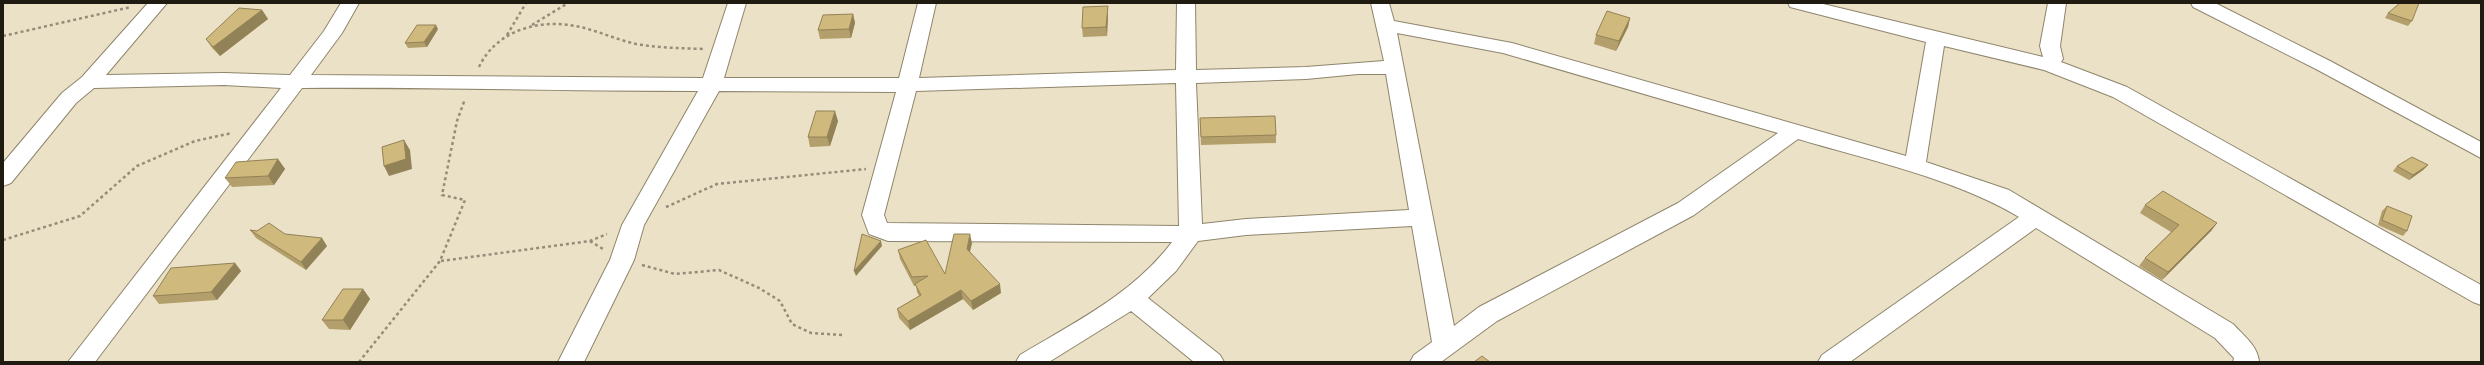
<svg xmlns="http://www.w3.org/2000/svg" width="2484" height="365" font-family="'Noto Sans',sans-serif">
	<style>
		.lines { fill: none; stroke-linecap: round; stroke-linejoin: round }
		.minor-casing { stroke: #8e856c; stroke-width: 2 }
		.path { stroke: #958d7a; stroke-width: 2.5; stroke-dasharray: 3 3; stroke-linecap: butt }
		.minor { fill: #fff; fill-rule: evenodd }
		.wall { fill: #b39f6b }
		.shaded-wall { fill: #928257 }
		.building { fill: #d0b97c; stroke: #928257 }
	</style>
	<rect width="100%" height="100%" fill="#ebe1c6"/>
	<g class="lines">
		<defs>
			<g id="minor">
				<path d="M148,3H167L106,75L224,73L290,75L324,31L341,3H359L342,33L311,75L703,78L728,3H746L724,78H899L918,3H936L919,78L1176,70L1177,3H1195L1196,70L1306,67L1384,61L1371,3H1389L1394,21L1512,43L1906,156L1926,42L1790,7L1788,3H1819L2043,57L2040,46L2048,3H2066L2060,46L2063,59L2061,62L2127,87L2481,285V305L2473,302L2113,97L2044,70L1944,46L1926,162L2009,190L2233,324C2243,335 2258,346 2259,362H2233L2234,358L2215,338L2036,228L1850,362H1818L1822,355L2019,217C1956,179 1869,160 1798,139L1694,215L1497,321L1441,362H1410L1414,355L1432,342L1412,226L1246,235L1198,241L1176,271L1148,298L1220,355L1224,362H1194L1131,311L1049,362H1016L1020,355C1075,322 1133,294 1172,242L888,241L869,234L862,215L896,92L719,91L644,225L634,260L584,362H558L610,260L622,225L698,91C566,91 434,87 302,88L95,362H68L281,88L224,85L94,88L76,103L11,183L3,186V163L62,93L82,77ZM1397,33L1503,53L1778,133L1678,203L1479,307L1454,326ZM1358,74H1386L1409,210L1246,219L1202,224L1196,83L1306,79ZM1176,83L1179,226L887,223L884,215L916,91Z"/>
				<path d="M2191,3H2215L2330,61L2481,142V158L2316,69L2193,7Z"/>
			</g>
		</defs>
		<use href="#minor" class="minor-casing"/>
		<g class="path">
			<path d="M532,25L568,3"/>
			<path d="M507,35L526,3"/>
			<path d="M3,36L131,7"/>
			<path d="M479,67C495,33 533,20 569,25C592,28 614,39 636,44C659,48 680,48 703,49"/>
			<path d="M666,207L717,184L866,169"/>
			<path d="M3,240L80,216L137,166L195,141L232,133"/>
			<path d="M590,241L603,249"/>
			<path d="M441,261L590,241L607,234"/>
			<path d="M642,265L675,274L719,270L759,288L780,301L792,324L811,333L843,335"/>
			<path d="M359,362L440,261L465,200L442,195L457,121L465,99"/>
		</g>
		<use href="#minor" class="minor"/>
	</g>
	<g class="wall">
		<path d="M262,10L268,19L220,56L212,48L206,39Z"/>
		<path d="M2388,13L2412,21L2408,26L2385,18Z"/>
		<path d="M853,14L855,23L851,38L820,39L818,30Z"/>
		<path d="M1108,15L1107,36L1083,37L1082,28Z"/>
		<path d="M1630,18L1628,27L1616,51L1594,44L1596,35Z"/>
		<path d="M438,29L427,47L408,48L405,43Z"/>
		<path d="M1200,118L1276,135V143L1201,145Z"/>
		<path d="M838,121L830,146L810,147L808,137Z"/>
		<path d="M278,159L285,169L274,185L232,187L225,178Z"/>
		<path d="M2428,165L2423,170L2409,180L2393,171L2397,166Z"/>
		<path d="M2145,205L2217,223L2211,231L2162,280L2139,266L2145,258L2171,232L2140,213Z"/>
		<path d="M2387,206L2407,231L2403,236L2378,225L2382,211Z"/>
		<path d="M250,230L285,234L327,246L306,270L256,238Z"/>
		<path d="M972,243L970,252L1001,293L973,310L963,299L910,330L899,318L897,309L919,296L917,292L916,286H914L900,259L898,250L945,274Z"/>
		<path d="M235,263L241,271L217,300L159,304L153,296Z"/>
		<path d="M363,289L370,299L350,330L329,329L322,320Z"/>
	</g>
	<g class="shaded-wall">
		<path d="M1108,6V15L1107,36L1106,27Z"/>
		<path d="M262,10L268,19L220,56L213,47Z"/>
		<path d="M853,14L855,23L851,38L849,29Z"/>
		<path d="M1630,18L1628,27L1616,51L1619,41Z"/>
		<path d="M436,25L438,29L427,47L424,42Z"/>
		<path d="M835,111L838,121L830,146L827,137Z"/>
		<path d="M404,140L410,150L412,169L389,176L384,166Z"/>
		<path d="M278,159L285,169L274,185L268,176Z"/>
		<path d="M2428,165L2423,170L2409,180L2413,175Z"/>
		<path d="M2217,223L2211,231L2162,280L2168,272Z"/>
		<path d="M970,234L972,243L968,258L967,249Z"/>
		<path d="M322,238L327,246L306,270L301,262Z"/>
		<path d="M881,241L882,246L856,276L854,271Z"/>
		<path d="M235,263L241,271L217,300L211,292Z"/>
		<path d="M1000,284L1001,293L973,310L971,301Z"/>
		<path d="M363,289L370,299L350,330L343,320Z"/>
		<path d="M961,290L963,299L910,330L908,321Z"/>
	</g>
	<g class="building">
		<path d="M2400,3H2419L2412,21L2388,13Z"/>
		<path d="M1108,6L1106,27L1082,28L1083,7Z"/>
		<path d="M239,8L262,10L213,47L206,39Z"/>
		<path d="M1607,11L1630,18L1619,41L1596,35Z"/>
		<path d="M853,14L849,29L818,30L823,15Z"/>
		<path d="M417,25H436L424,42L405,43Z"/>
		<path d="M816,111H835L827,137H808Z"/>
		<path d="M1275,116L1276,135L1201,137L1200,118Z"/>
		<path d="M404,140L406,159L384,166L382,147Z"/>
		<path d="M2412,157L2428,165L2413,175L2397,166Z"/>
		<path d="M278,159L268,176L225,178L236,162Z"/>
		<path d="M2163,191L2217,223L2168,272L2145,258L2179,225L2145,205Z"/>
		<path d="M2387,206L2412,216L2407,231L2382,220Z"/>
		<path d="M269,223L285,234L322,238L301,262L250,230L257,231Z"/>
		<path d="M862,234L881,241L854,271Z"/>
		<path d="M954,234H970L967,249L1000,284L971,301L961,290L908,321L897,309L921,295L915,284L928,276L912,277L898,250L926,240L945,274Z"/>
		<path d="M235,263L211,292L153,296L171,268Z"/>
		<path d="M343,289H363L343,320H322Z"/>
		<path d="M1482,356L1490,362H1474Z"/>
	</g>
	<rect width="2484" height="365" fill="none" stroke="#1f1b11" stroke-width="8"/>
</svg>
